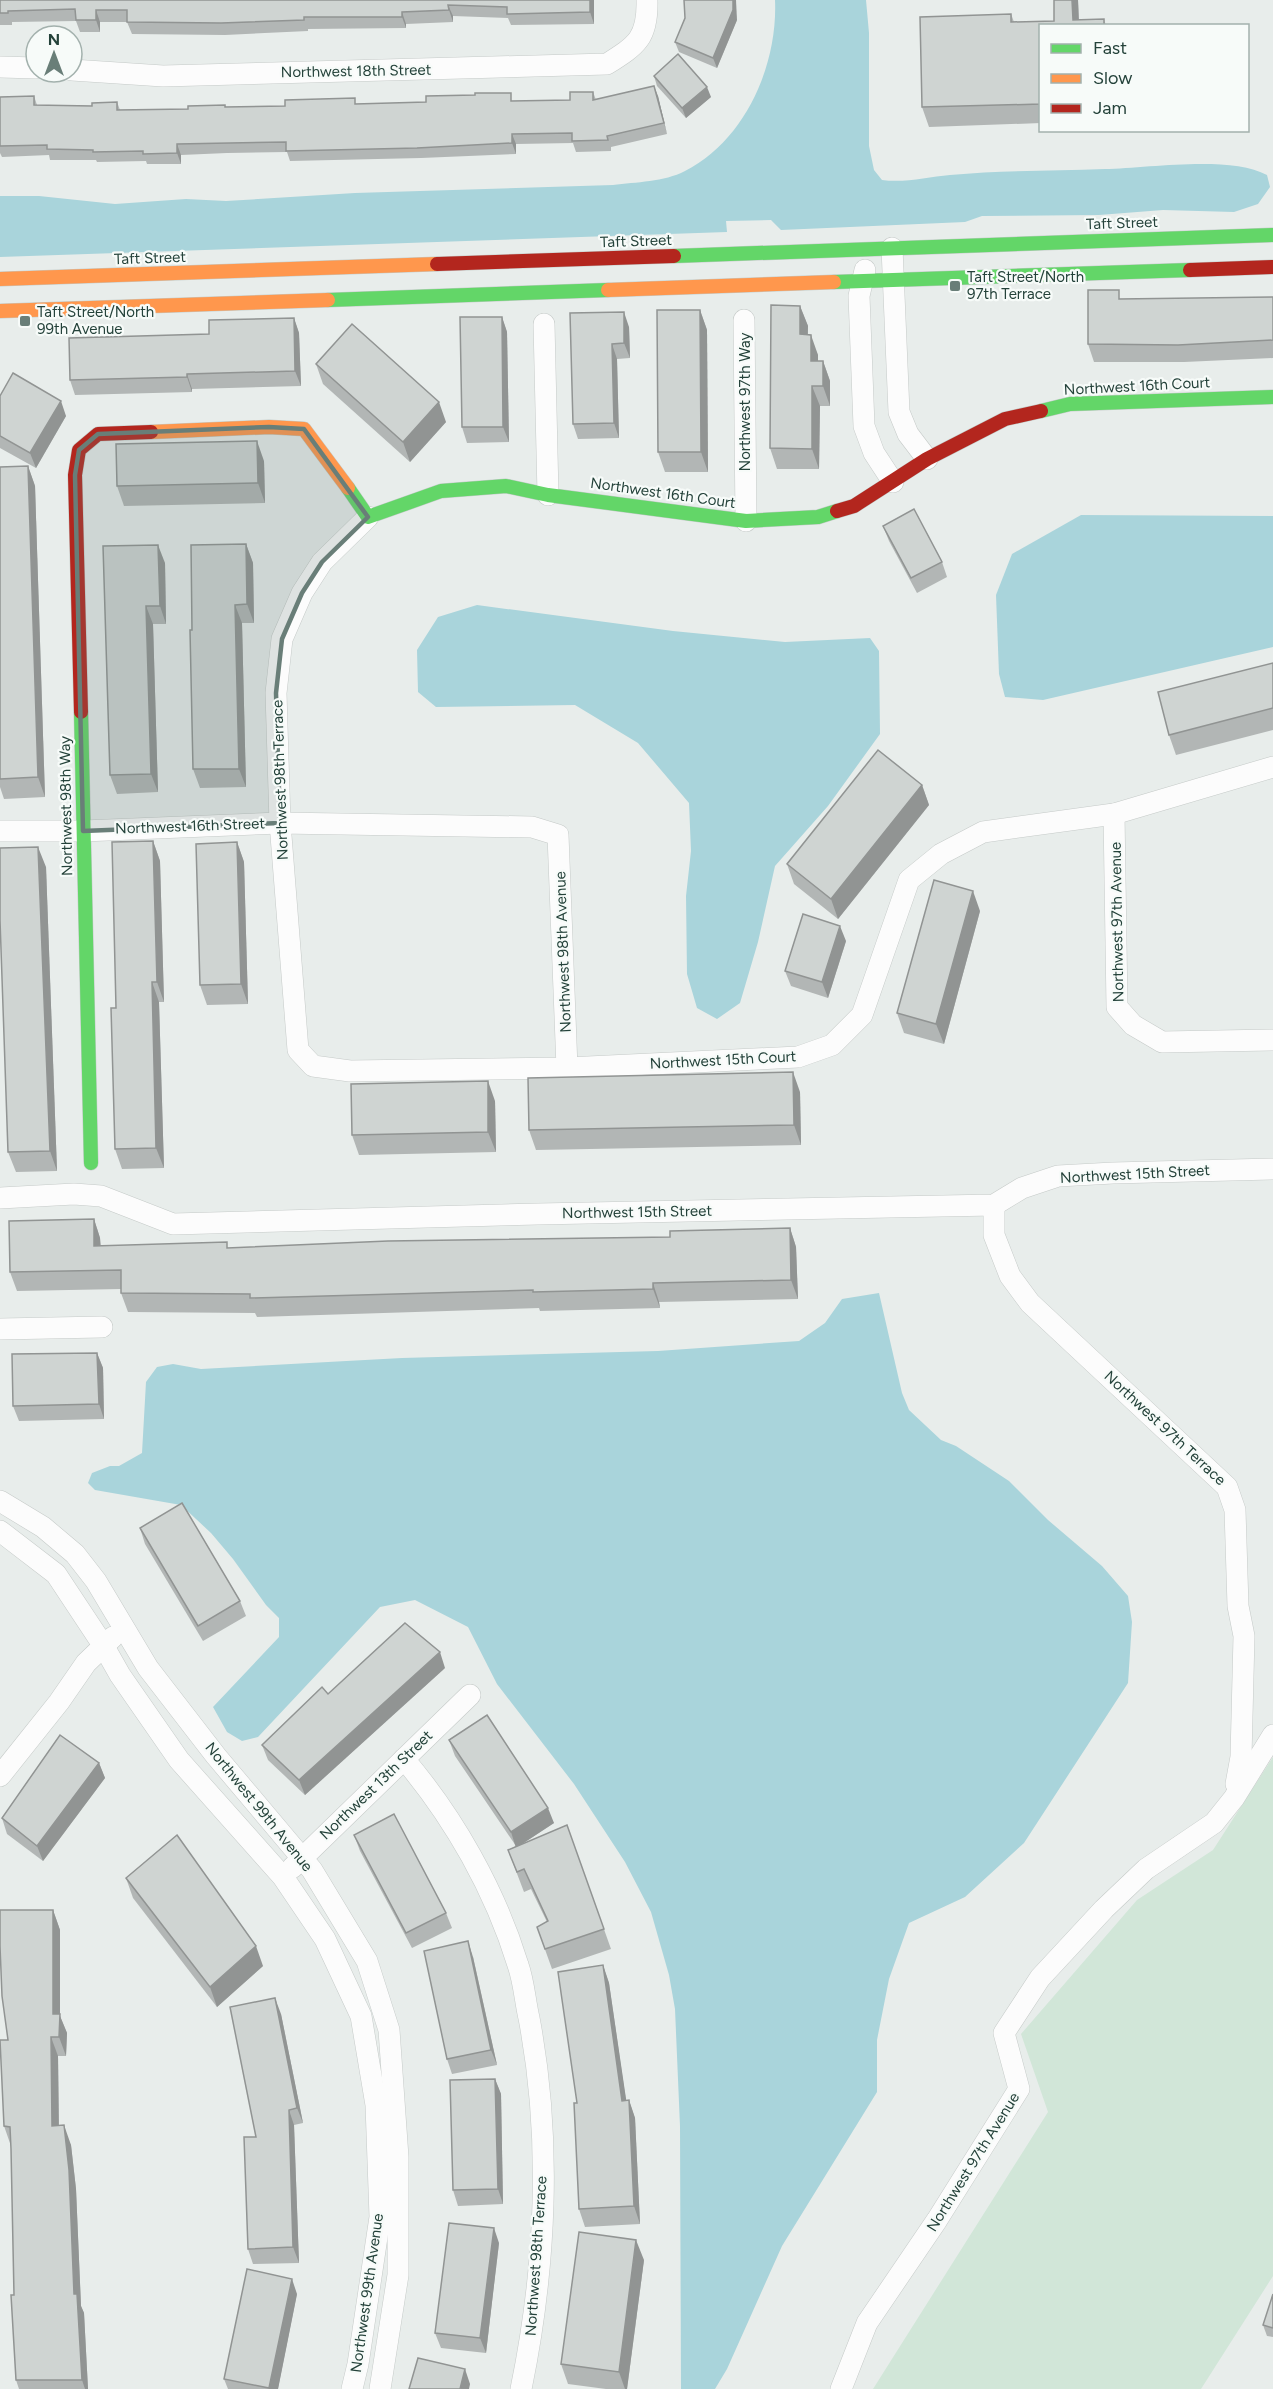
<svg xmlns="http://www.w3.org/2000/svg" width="1273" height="2389" font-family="Figtree,sans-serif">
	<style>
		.green { fill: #d1e6d8 }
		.water { fill: #a9d4db }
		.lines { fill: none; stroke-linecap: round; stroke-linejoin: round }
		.street-casing { stroke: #c5cac8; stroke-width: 22 }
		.fast-casing { stroke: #c3cbc8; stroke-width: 15 }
		.slow-casing { stroke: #c3cbc8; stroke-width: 15 }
		.jam-casing { stroke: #c3cbc8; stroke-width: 15 }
		.street { stroke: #fcfcfc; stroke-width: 21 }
		.fast { stroke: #63d668; stroke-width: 14 }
		.slow { stroke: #ff974d; stroke-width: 14 }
		.jam { stroke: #b3261e; stroke-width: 14 }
		.wall { fill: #b2b6b5 }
		.shaded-wall { fill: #919493 }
		.building { fill: #cfd4d2; stroke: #919493; stroke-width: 1.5 }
		.marked { fill: #697e78; fill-opacity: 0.2; stroke: #697e78; stroke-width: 4.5; stroke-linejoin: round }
		.poi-dot { fill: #697e78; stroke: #f7fbf9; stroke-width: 2 }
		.labels { text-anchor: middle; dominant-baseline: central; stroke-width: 4.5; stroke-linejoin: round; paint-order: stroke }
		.street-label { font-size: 15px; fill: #24423a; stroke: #f7fbf9 }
		.poi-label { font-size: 15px; fill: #24423a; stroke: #f7fbf9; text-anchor: start }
	</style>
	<rect width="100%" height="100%" fill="#e8edeb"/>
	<path class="green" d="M1273,1757V2276L1201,2389H873L1048,2112L1021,2034L1137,1900L1213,1850Z"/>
	<g class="water">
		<path d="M775,0H866L869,33V146L874,170L882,180C905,183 928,177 950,175C1002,170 1054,171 1105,169C1148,168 1231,155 1267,175L1270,187L1258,204L1234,212L1163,210L1099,215L982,216L965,222L781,230L771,220L726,221L727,232L0,257V196H39L115,204L186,199L226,201L355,193L613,185C636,182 664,182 685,171C745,141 778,65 775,0Z"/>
		<path d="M1081,515L1273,516V647L1043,700L1005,697L999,674L996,595L1012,554Z"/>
		<path d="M477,605L673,631L785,642L870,638L879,651L880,734L828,806L775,866L758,942L740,1003L717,1019L697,1008L687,974L686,896L691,851L689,803L638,743L575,705L436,707L418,692L417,650L438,617Z"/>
		<path d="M879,1293L902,1393L909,1410L941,1440L956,1446L1009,1481L1048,1520L1102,1566L1128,1596L1132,1622L1128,1683L1024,1843L965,1897L909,1923L889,1979L877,2040V2092L782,2246L727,2369L715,2389H681L680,2126L675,2009L669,1975L651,1912L625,1862L574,1784L497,1684L468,1627L415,1600L380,1607L258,1737L242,1741L227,1732L213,1707L279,1637V1618L266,1605L233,1559L211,1533L181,1505L95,1490L88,1483L92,1473L110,1466H119L142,1453L146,1382L157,1367L173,1364L201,1369L402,1358L658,1351L799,1341L825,1323L842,1299Z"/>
	</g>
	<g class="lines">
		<defs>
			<g id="street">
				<path d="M0,67L36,68"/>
				<path d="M72,70L163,76L607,64C637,45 648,38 647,0"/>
				<path d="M892,248L899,412L908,434L927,459"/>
				<path d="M865,270L859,296L864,426L874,453L893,482"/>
				<path d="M744,320L746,521"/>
				<path d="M544,324L548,495"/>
				<path d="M368,517L322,562L302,593L282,639L276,693L280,823L298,1050L313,1066L350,1071L567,1068L798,1057L832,1045L862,1015L909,880L941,854L983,832L1114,814L1273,767"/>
				<path d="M1114,814L1117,1007L1133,1025L1162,1042L1273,1040"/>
				<path d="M0,831H83L280,823L532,827L558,835L567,1068"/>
				<path d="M0,1198L74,1194L101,1196L173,1224L538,1214L994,1205L1022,1188L1058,1176L1113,1173L1273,1169"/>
				<path d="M994,1205V1235L1010,1276L1030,1303L1227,1487L1235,1510L1238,1606L1244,1636L1241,1757L1236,1784"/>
				<path d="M0,1329L102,1327"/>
				<path d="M0,1501L43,1527L75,1554L96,1581L148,1668L216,1756L312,1870L367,1961L389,2030L398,2157V2275L380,2389"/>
				<path d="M0,1531L56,1574L103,1645L120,1675L179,1760L283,1877L325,1939L361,2016L376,2105L380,2217L358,2364L352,2389"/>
				<path d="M404,1759C454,1818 495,1890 518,1965C524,1982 525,2001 529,2018C552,2139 546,2268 521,2389"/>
				<path d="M0,1776L59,1702L86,1663L113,1637"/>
				<path d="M292,1868L470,1695"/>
				<path d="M841,2389L867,2323L937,2220L1019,2089L1004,2033L1040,1978L1104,1909L1146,1869L1214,1823L1234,1798L1273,1735"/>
			</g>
			<g id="fast">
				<path d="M674,256L1273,235"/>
				<path d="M834,282L1190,270"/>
				<path d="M328,300L608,290"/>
				<path d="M1041,411L1070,404L1273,397"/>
				<path d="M348,488L368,517L441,491L506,486L548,495L746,521L818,517L837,511"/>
				<path d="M81,712L91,1163"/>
			</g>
			<g id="slow">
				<path d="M0,279L437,264"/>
				<path d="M608,290L834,282"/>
				<path d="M0,311L328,300"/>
				<path d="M151,432L269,427L304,429L348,488"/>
			</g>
			<g id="jam">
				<path d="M437,264L674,256"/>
				<path d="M1190,270L1273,267"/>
				<path d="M837,511L854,506L927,459L1005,419L1041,411"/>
				<path d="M81,712L75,475L79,450L98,434L151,432"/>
			</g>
		</defs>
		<use href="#street" class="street-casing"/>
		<use href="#fast" class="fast-casing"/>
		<use href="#slow" class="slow-casing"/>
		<use href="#jam" class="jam-casing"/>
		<use href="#street" class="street"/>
		<use href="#fast" class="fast"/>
		<use href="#slow" class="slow"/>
		<use href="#jam" class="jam"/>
	</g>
	<g class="wall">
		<path d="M0,0H594V24L511,25L508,18L453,16V22L406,24V28L308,29V31L225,35L132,34L127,22H100V32H80L76,21L12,22V25H0Z"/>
		<path d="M1078,0L1079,20L1104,19L1106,26H1041V123L929,127L922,107L1011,14L1014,22L1054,21Z"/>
		<path d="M737,20L717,68L679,52L675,42Z"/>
		<path d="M654,76L711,97L686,118L657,86Z"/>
		<path d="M593,92L596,100L658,96L667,134L611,147V151L576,152L573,143L516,144V154L421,158L290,161L287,152L227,153L181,155V164H147L146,161L97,162L96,160H50L49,155L2,157L0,153V97L34,96L37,105L92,106L117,102L120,110L188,109L225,105L226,107L570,100Z"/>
		<path d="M1273,297V358L1184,362H1094L1088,344L1123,299Z"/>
		<path d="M800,306L808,326V335L818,355V361H823L830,381V406H820L819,469H777L770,448Z"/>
		<path d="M700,310L707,330L708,472H665L658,452Z"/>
		<path d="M570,313L629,327L630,358L617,359L619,438L578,439L573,424Z"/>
		<path d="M502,317L507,332L509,442L467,443L462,427Z"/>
		<path d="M294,318L299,333L301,386L192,389V392L75,395L70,380L209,334Z"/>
		<path d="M316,364L446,422L410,462L323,384Z"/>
		<path d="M0,396L66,416L36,468L0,448Z"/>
		<path d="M264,461L265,503L124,506L117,486Z"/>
		<path d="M28,466L35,486L45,797L4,799L0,787V467Z"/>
		<path d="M883,526L942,562L947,577L917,593L889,541Z"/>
		<path d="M246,544L253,563L254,623H242L246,787L200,788L193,769L192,630Z"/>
		<path d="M103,546L165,563L166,624H153L158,792L117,794L110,775Z"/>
		<path d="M1273,663V730L1176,755L1169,735Z"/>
		<path d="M922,785L929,805L838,919L794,884L787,864Z"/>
		<path d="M153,841L160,861L164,1002H159L164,1168L122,1169L115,1149L116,1008Z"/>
		<path d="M237,842L244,862L248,1004L207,1005L200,985Z"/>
		<path d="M46,867L57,1171L16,1172L8,1152Z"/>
		<path d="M980,911L944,1044L904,1033L897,1013Z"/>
		<path d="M846,941L828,998L791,986L785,971Z"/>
		<path d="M800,1092L801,1145L536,1150L529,1130Z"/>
		<path d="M495,1101L496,1152L359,1155L352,1135Z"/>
		<path d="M94,1219L100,1238L101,1246L229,1248L670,1237L790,1228L796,1247L798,1299L659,1302L660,1308L540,1311L539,1308L257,1317L255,1313L128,1312L121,1293V1289L17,1291L10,1272Z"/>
		<path d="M97,1353L103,1368L104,1419L19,1421L13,1406Z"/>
		<path d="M140,1528L240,1601L246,1616L203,1641L145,1544Z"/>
		<path d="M445,1668L305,1795L268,1760L262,1745Z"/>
		<path d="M449,1740L554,1823L522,1844L567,1825L611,1949L552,1969L537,1927L547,1922L531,1889L524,1892L508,1850L516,1846L455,1756Z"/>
		<path d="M99,1763L105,1778L43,1861L7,1834L2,1818Z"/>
		<path d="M354,1835L446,1913L452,1928L412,1948L360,1851Z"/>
		<path d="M126,1878L263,1966L217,2007L133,1898Z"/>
		<path d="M53,1910L60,1930V2016L67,2033L66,2056H58L59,2126L71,2145L76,2189L81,2306L84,2313L88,2389H19L16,2380L11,2146L4,2126L8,2040Z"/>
		<path d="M473,1957L497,2065L452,2074L447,2059Z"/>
		<path d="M603,1965L609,1983L626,2101L629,2100L635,2118L640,2224L585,2227L579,2209L577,2103Z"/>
		<path d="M281,2014L303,2123L294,2125L299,2263L253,2264L248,2249L256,2137Z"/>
		<path d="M495,2079L501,2094L503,2204L458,2206L453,2190Z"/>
		<path d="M499,2243L486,2353L441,2348L435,2333Z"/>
		<path d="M644,2260L627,2389H606L568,2384L561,2364Z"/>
		<path d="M297,2294L278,2389H228L224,2379Z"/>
		<path d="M1273,2294V2337L1267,2336L1263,2325Z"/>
	</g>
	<g class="shaded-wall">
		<path d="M590,0H594V24L590,12Z"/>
		<path d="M733,0H736L737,20L717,68L713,58Z"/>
		<path d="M1072,0H1078L1079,26L1073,20Z"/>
		<path d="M448,5L453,16V22L449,10Z"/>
		<path d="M96,10L100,22V32L96,20Z"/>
		<path d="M402,12L406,24V28L402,17Z"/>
		<path d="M654,86L658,96L667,134L664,123Z"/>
		<path d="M707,87L711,97L686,118L682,108Z"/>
		<path d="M512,134L516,144V154L512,143Z"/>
		<path d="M177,144L181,155V164L177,153Z"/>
		<path d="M800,306L808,326L807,354L800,334Z"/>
		<path d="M700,310L707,330L708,472L701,452Z"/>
		<path d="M624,312L629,327L630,358L624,343Z"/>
		<path d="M502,317L507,332L509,442L503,427Z"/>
		<path d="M294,318L299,333L301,386L295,371Z"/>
		<path d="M811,335L818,355V381L811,361Z"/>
		<path d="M612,344L617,359L619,438L614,423Z"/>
		<path d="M823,361L830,381V406L823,386Z"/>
		<path d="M187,374L192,389V392L187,377Z"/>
		<path d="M812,386L820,406L819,469L812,449Z"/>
		<path d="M61,401L66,416L36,468L30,453Z"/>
		<path d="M439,402L446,422L410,462L403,442Z"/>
		<path d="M257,441L264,461L265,503L258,483Z"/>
		<path d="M28,466L35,486L45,797L38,777Z"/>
		<path d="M246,544L253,563L254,623L247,604Z"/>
		<path d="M158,545L165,563L166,624L160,606Z"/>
		<path d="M235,605L242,623L246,787L239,769Z"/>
		<path d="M146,606L153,624L158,792L151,774Z"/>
		<path d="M922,785L929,805L838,919L831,899Z"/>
		<path d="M153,841L160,861L164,1002L157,982Z"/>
		<path d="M237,842L244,862L248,1004L241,984Z"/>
		<path d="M38,847L46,867L57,1171L50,1151Z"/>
		<path d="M973,891L980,911L944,1044L936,1024Z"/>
		<path d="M840,926L846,941L828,998L822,982Z"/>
		<path d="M152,982L159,1002L164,1168L156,1148Z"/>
		<path d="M793,1072L800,1092L801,1145L794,1125Z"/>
		<path d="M488,1081L495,1101L496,1152L488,1132Z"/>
		<path d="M94,1219L100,1238L101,1265L94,1246Z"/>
		<path d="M790,1228L796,1247L798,1299L791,1280Z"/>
		<path d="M653,1283L659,1302L660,1308L653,1289Z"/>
		<path d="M97,1353L103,1368L104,1419L99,1404Z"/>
		<path d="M440,1652L445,1668L305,1795L299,1780Z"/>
		<path d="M99,1763L105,1778L43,1861L37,1846Z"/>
		<path d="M548,1808L554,1823L516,1848L511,1832Z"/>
		<path d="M53,1910L60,1930V2016L67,2033L66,2056L59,2037L53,2014Z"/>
		<path d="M468,1941L473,1957L497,2065L491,2050Z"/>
		<path d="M256,1946L263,1966L217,2007L210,1987Z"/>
		<path d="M603,1965L609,1983L629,2119L622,2101Z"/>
		<path d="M275,1998L281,2014L303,2123L297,2108Z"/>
		<path d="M51,2037L58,2056L59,2145L52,2126Z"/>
		<path d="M495,2079L501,2094L503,2204L498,2189Z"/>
		<path d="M629,2100L635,2118L640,2224L634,2206Z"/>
		<path d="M289,2110L294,2125L299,2263L293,2247Z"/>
		<path d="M64,2125L71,2145L76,2189L81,2306L84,2313L88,2389H85L82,2380L74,2294Z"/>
		<path d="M494,2228L499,2243L486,2353L480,2338Z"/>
		<path d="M636,2240L644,2260L627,2389H625L619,2372Z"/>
		<path d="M292,2279L297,2294L278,2389H269Z"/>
		<path d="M465,2369L470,2384L469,2389H460Z"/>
	</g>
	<g class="building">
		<path d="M0,0H590V12L507,14V7L448,5L449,10L402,12V17H304V20L221,23L127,22V10H96V20H76L75,9L8,11V13H0Z"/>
		<path d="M684,0H733V10L713,58L675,42L685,18Z"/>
		<path d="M1054,0H1072L1073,20L1104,19V26H1041V104L922,107L920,17L1011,14V22L1054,21Z"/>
		<path d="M678,54L707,87L682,108L654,76Z"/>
		<path d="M654,86L664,123L607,136L608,140L572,141V133L512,134V143L417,148L286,151V142L177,144V153L143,154V151L93,152V150L47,149V145L0,146V97L34,96V105L92,106V103L117,102V110L188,109V106L225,105V107L285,106V100L355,98V104L426,102V96L475,95V93H511V101L570,100V92H593V100Z"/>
		<path d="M1088,290H1119V299L1273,297V340L1178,345L1088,344Z"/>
		<path d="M771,305L800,306V334L811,335V361H823V386H812V449L770,448Z"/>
		<path d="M657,310H700L701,452H658Z"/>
		<path d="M624,312V343L612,344L614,423L573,424L570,313Z"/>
		<path d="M460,317H502L503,427H462Z"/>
		<path d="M294,318L295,371L187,374V377L70,380L69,338L209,334V320Z"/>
		<path d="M352,324L439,402L403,442L316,364Z"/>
		<path d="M13,373L61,401L30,453L0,436V396Z"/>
		<path d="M257,441L258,483L117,486L116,444Z"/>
		<path d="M28,466L38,777L0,779V467Z"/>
		<path d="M914,509L942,562L911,578L883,526Z"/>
		<path d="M246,544L247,604L235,605L239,769H193L190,630H192L191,545Z"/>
		<path d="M158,545L160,606H146L151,774L110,775L103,546Z"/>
		<path d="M1273,663V708L1169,735L1158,692Z"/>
		<path d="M878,750L922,785L831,899L787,864Z"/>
		<path d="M153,841L157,982H152L156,1148L115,1149L111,1008H116L112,842Z"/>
		<path d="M237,842L241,984L200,985L196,844Z"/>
		<path d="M38,847L50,1151L8,1152L0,920V848Z"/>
		<path d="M934,880L973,891L936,1024L897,1013Z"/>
		<path d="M803,914L840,926L822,982L785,971Z"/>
		<path d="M793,1072L794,1125L529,1130L528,1078Z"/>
		<path d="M488,1081V1132L352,1135L351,1084Z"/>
		<path d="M94,1219V1246L227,1242V1248L388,1241L670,1237V1231L790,1228L791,1280L653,1283V1289L533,1292V1290L250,1298V1294L121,1293V1270L10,1272L9,1221Z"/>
		<path d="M97,1353L99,1404L13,1406L12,1354Z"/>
		<path d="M182,1503L240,1601L198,1626L140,1528Z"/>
		<path d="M405,1623L440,1652L299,1780L262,1745L322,1687L328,1694Z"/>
		<path d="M487,1715L548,1808L511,1832L449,1740Z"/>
		<path d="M60,1735L99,1763L37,1846L2,1818Z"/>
		<path d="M394,1814L446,1913L406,1933L354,1835Z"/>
		<path d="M567,1825L604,1929L545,1949L537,1927L548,1921L524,1869L517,1872L508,1850Z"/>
		<path d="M177,1835L256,1946L210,1987L126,1878Z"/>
		<path d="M0,1910H53V2014H60L59,2037H51L52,2126L64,2125L69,2170L74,2294H77L82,2380H16L11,2295H14L11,2149L10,2127L4,2126L0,2040H8L2,1996L0,1946Z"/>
		<path d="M468,1941L491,2050L447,2059L424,1951Z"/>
		<path d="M603,1965L622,2101L629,2100L634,2206L579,2209L574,2103H577L558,1972Z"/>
		<path d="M275,1998L297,2108L289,2110L293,2247L248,2249L244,2137H256L230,2007Z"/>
		<path d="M495,2079L498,2189L453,2190L450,2080Z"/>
		<path d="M449,2223L494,2228L480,2338L435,2333Z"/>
		<path d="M579,2232L636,2240L619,2372L561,2364Z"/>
		<path d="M247,2269L292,2279L269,2388L224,2379Z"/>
		<path d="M1273,2294V2328L1263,2325Z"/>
		<path d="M418,2358L465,2369L460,2389H409Z"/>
	</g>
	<path class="marked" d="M269,427L304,429L368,517L322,562L302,593L282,639L276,693L280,823L83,831L75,475L79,450L98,434Z"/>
	<g class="poi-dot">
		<rect x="949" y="280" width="12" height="12" rx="3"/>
		<rect x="19" y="315" width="12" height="12" rx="3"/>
	</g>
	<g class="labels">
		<g class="street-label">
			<text transform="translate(356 71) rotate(-1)">Northwest 18th Street</text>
			<text transform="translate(1122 223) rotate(-2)">Taft Street</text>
			<text transform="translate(636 241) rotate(-2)">Taft Street</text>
			<text transform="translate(150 258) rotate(-2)">Taft Street</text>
			<text transform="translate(1137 386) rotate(-3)">Northwest 16th Court</text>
			<text transform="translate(745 402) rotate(-90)">Northwest 97th Way</text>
			<text transform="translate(663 493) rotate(8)">Northwest 16th Court</text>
			<text transform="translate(280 780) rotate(-92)">Northwest 98th Terrace</text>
			<text transform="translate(66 806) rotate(-91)">Northwest 98th Way</text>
			<text transform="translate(190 826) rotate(-2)">Northwest 16th Street</text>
			<text transform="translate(1117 922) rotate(-91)">Northwest 97th Avenue</text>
			<text transform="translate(563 952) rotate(-92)">Northwest 98th Avenue</text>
			<text transform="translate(723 1060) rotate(-3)">Northwest 15th Court</text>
			<text transform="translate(1135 1174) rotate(-3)">Northwest 15th Street</text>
			<text transform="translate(637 1212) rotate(-1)">Northwest 15th Street</text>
			<text transform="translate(1165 1428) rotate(43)">Northwest 97th Terrace</text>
			<text transform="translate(376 1785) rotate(-44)">Northwest 13th Street</text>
			<text transform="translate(259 1807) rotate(51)">Northwest 99th Avenue</text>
			<text transform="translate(973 2162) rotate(-58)">Northwest 97th Avenue</text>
			<text transform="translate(536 2256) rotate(-86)">Northwest 98th Terrace</text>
			<text transform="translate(367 2293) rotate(-82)">Northwest 99th Avenue</text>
		</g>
		<g class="poi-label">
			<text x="967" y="277">Taft Street/North<tspan x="967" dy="17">97th Terrace</tspan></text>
			<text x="37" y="312">Taft Street/North<tspan x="37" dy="17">99th Avenue</tspan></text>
		</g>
	</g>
	<rect x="1039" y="24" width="210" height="108" fill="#f7fbf9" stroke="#a3b1ad" stroke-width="1.5"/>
	<rect x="1051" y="44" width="30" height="9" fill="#63d668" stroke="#a3b1ad" stroke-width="1.5"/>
	<text x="1093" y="54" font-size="18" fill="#24423a">Fast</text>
	<rect x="1051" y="74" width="30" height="9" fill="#ff974d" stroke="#a3b1ad" stroke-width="1.5"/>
	<text x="1093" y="84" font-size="18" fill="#24423a">Slow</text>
	<rect x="1051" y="104" width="30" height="9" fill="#b3261e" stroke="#a3b1ad" stroke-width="1.5"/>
	<text x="1093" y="114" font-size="18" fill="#24423a">Jam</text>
	<g transform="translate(54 54)"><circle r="28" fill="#f7fbf9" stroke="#a3b1ad" stroke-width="1.5"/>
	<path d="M0-4.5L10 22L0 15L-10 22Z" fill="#697e78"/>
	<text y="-9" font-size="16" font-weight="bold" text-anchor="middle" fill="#24423a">N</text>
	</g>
</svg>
